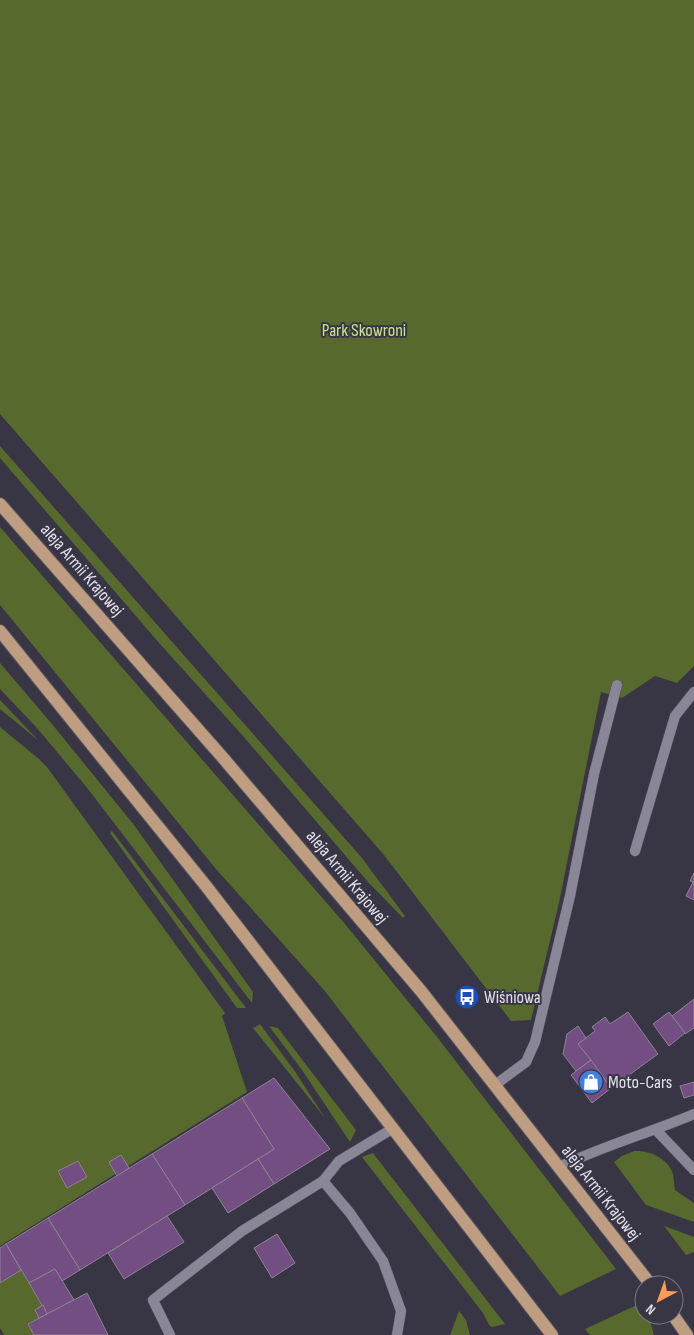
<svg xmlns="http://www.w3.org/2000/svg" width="694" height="1335" font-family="'Sofia Sans Condensed',sans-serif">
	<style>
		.green { fill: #58692d }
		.building { fill: #734e83; stroke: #8e8392 }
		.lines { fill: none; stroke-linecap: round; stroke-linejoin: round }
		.lane-casing { stroke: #565460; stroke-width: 11 }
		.primary-casing { stroke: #565460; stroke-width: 14 }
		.lane { stroke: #898698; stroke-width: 10 }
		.primary { stroke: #be9d81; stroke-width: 12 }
		.labels { text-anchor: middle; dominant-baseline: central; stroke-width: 4; stroke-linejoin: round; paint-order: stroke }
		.park-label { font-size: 18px; fill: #c9e587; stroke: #383545 }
		.street-label { font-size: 18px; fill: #e2e0ea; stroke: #383545 }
		.poi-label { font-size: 18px; fill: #e2e0ea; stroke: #383545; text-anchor: start }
	</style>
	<rect width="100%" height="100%" fill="#383545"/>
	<g class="green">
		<path d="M0,0H694V666L677,683L655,676L622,698L601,692L559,903L531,1020L511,1021L384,855L0,414Z"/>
		<path d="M0,446L362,858L405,916L403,918L368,882L243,736L160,644L0,458Z"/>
		<path d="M0,527L345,924L437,1037L616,1269L560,1296L324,990L216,869L0,605Z"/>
		<path d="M0,663L52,724L134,825L253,992L252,1003L88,789L37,728L0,689Z"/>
		<path d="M0,700L39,741L0,709Z"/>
		<path d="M0,727L39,759L47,767L225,1013L222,1016L247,1092L0,1246Z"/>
		<path d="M112,831L246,1008H237L110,833Z"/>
		<path d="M260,1024L296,1073L325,1118L253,1028Z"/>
		<path d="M269,1026L278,1028L356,1130L350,1142L302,1070Z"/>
		<path d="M634,1151C649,1150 668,1158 673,1174C674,1179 674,1185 675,1190L694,1203V1222L646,1205L614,1162L622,1156Z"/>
		<path d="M373,1153L505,1324L492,1327L489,1325L483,1313L362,1157Z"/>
		<path d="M664,1226L694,1237V1252L686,1255Z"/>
		<path d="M21,1270L47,1314L28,1324L34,1335H4L0,1328V1283Z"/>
		<path d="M639,1304L644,1312V1315H646L651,1324L654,1335H590L585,1329Z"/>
		<path d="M459,1311L466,1320L470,1335H450Z"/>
	</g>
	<g class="building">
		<path d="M694,873V900L686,896L693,882L690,881Z"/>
		<path d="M694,999V1028L685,1034L672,1016Z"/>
		<path d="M628,1012L658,1054L611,1088L578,1044L595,1031L592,1027L605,1017L610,1024Z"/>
		<path d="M669,1012L685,1033L669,1046L653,1024Z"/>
		<path d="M578,1026L586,1038L578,1044L591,1060L576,1071L563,1054L567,1034Z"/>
		<path d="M591,1060L611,1088L592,1103L571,1075Z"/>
		<path d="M274,1078L330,1149L274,1184L258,1159L274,1149L242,1098Z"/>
		<path d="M694,1082V1095L684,1098L680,1086Z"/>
		<path d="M242,1098L274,1149L185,1205L152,1154Z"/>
		<path d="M152,1154L185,1205L80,1270L48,1218Z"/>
		<path d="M121,1155L129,1168L117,1176L109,1162Z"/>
		<path d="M258,1159L274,1184L228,1213L212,1188Z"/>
		<path d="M78,1161L87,1177L67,1188L58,1171Z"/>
		<path d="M167,1216L184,1242L124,1279L108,1253Z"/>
		<path d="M48,1218L80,1270L62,1281L55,1269L29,1283L6,1244Z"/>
		<path d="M277,1234L295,1263L272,1278L254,1248Z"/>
		<path d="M6,1244L21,1270L0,1283V1248Z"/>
		<path d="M55,1269L74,1300L47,1314L29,1283Z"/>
		<path d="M87,1293L108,1335H34L28,1324Z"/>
		<path d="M43,1305L47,1314L39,1318L35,1310Z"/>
	</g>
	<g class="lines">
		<defs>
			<g id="lane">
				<path d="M635,851L675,716L694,692"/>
				<path d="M495,1085L526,1062L535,1042L570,896L594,774L617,685"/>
				<path d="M656,1130L694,1170"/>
				<path d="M559,1167C603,1146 649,1133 694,1114"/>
				<path d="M323,1181L350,1213L383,1261L401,1311L397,1335"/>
				<path d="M170,1335L153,1300L242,1231L323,1181L339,1161L392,1129"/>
			</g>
			<g id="primary">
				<path d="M0,504L224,759L421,991L651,1285"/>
				<path d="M0,631L206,886L552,1335"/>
				<path d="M673,1315L687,1335"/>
			</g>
		</defs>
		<use href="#lane" class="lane-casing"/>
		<use href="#primary" class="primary-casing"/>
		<use href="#lane" class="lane"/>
		<use href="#primary" class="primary"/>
	</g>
	<defs>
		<symbol id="bus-disc" viewBox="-11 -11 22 22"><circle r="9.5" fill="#1a4fb4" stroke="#383545"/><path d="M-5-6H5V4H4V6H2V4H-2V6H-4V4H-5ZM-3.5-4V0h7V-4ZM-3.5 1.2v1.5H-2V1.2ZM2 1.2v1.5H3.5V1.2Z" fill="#fff"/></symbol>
		<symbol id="shop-disc" viewBox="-11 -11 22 22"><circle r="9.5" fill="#3f7fe0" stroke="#383545"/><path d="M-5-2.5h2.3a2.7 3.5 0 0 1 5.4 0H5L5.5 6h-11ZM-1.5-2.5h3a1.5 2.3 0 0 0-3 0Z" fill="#fff"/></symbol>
	</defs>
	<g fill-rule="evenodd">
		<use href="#bus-disc" x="453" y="983" width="28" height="28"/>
		<use href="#shop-disc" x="577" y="1068" width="28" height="28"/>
	</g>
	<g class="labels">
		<g class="park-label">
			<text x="364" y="330">Park Skowroni</text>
		</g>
		<g class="street-label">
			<text transform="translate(82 570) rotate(49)">aleja Armii Krajowej</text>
			<text transform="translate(347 877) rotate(50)">aleja Armii Krajowej</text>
			<text transform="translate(601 1193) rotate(52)">aleja Armii Krajowej</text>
		</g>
		<g class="poi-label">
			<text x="484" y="997">Wiśniowa</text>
			<text x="608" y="1082">Moto-Cars</text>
		</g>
	</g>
	<g transform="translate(659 1300) rotate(221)"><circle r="24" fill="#383545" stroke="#7c7987"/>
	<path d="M0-4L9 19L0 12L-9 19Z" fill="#fe9b59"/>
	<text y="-8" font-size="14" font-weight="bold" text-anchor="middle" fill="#e2e0ea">N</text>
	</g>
</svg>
